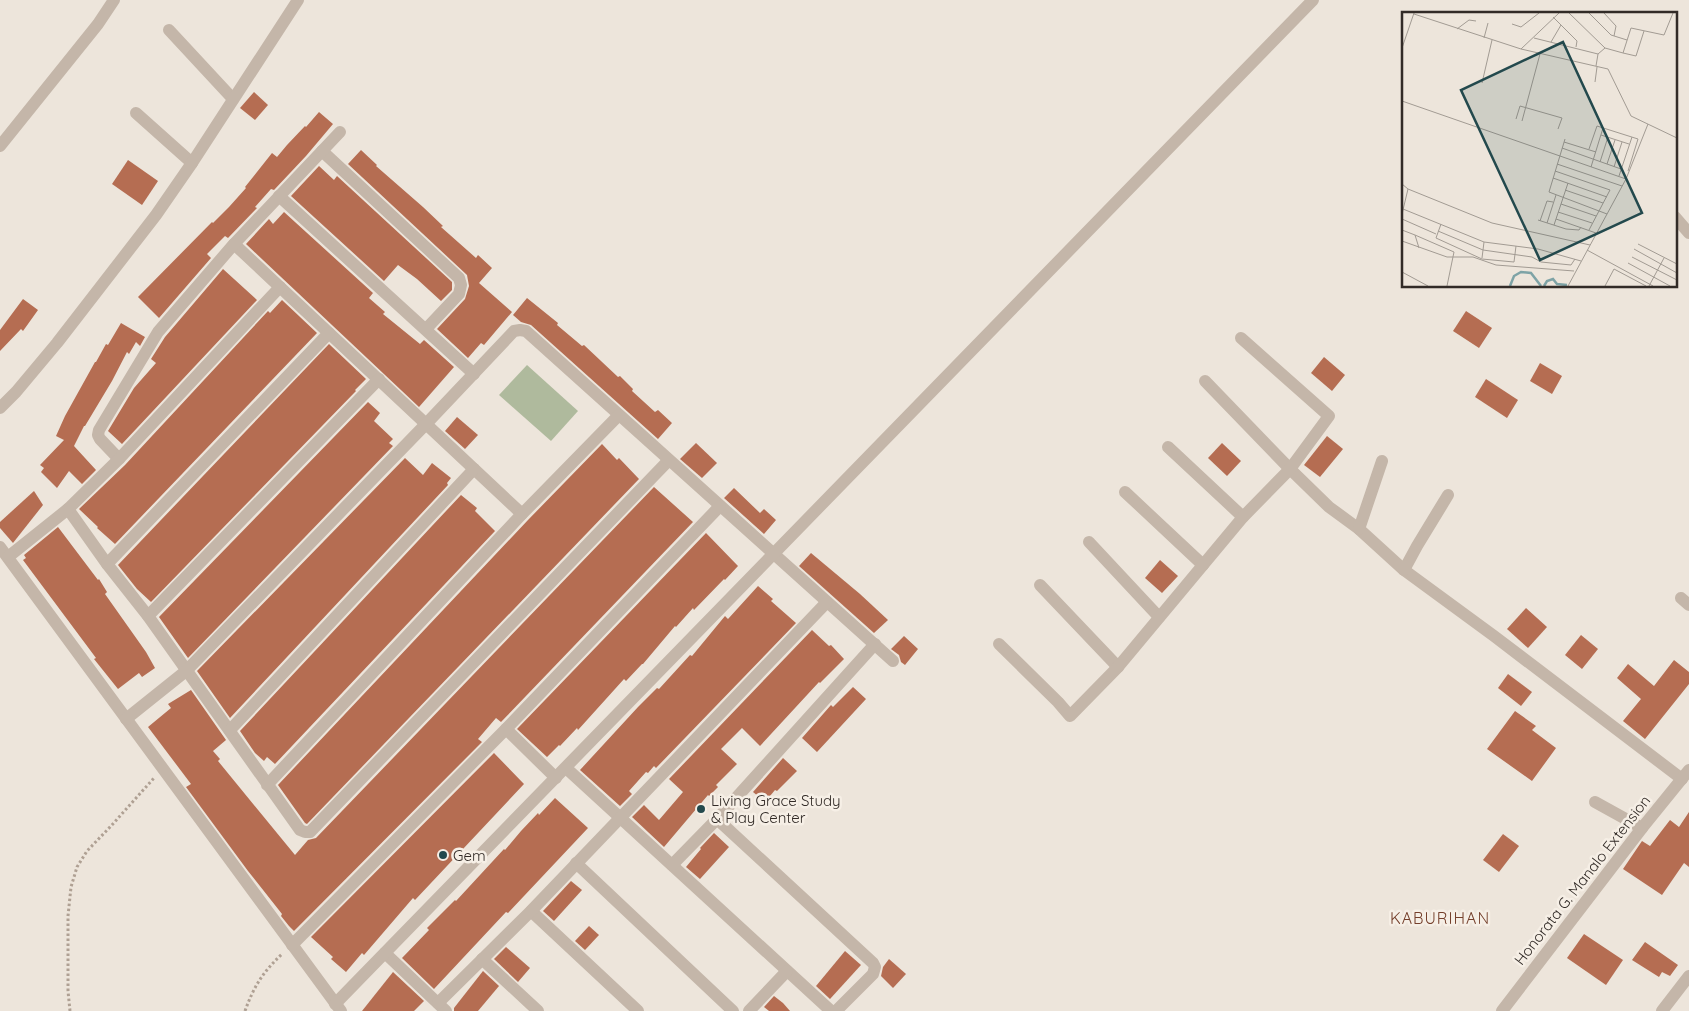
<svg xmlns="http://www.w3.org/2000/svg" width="1689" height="1011" font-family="Quicksand,sans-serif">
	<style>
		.green { fill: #afba9d }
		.building { fill: #b56d52 }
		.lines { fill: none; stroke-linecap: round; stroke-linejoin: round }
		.path { stroke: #afa093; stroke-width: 3; stroke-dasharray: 2.5 2.5; stroke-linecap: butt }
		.minor { stroke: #c4b6a9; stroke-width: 12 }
		.poi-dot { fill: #23494d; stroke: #f6efe6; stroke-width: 2 }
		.labels { text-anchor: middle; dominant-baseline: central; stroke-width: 5; stroke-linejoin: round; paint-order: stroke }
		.poi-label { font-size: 15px; fill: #322b27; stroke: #f6efe6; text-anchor: start }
		.street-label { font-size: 15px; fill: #322b27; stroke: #f6efe6 }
		.neighbourhood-label { font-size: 16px; letter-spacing: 1px; fill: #75402c; stroke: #f6efe6 }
		.inset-river { fill: none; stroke: #7ea3a6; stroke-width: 2.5 }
		.inset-road { fill: none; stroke: #a29b93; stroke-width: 1 }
		.view { fill: #23494d; fill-opacity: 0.15; stroke: #23494d; stroke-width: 2.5 }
		.inset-edge { fill: none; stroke: #322b27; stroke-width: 2.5 }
	</style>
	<rect width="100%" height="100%" fill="#ede5db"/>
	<path class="green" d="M527,365L578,411L551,441L499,395Z"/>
	<g class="building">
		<path d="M254,92L268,105L255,120L240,108Z"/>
		<path d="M319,112L333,124L306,156L274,190L271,189L255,207L257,208L228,238L225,236L207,254L211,258L159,318L138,297L212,222L213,223L229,207L246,188L245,187L272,153L277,157L287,145L305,126L306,127Z"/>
		<path d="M361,150L377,165L376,166L423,207L443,226L441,227L476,258L478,255L492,268L479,283L512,312L484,345L481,343L468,358L437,329L465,299L469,286L467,275L348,164Z"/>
		<path d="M128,160L158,181L142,205L112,184Z"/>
		<path d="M319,166L334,180L337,176L452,282V290L441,301L417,279L398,265L384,281L291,196Z"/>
		<path d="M284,212L373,293L369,298L385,312L383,314L420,344L424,340L454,367L419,407L246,244L269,219L273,224Z"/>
		<path d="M223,269L257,300L122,444L108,431L134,388L156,363L151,359L165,337Z"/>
		<path d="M527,298L558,323L557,325L582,346L584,345L618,377L620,376L633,389L632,391L655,412L658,410L672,423L658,439L531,325L521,322L513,315Z"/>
		<path d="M23,299L38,310L23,331L21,329L0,351V330Z"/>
		<path d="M282,300L317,333L115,544L97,528L98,527L79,509L125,465L268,311L270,313Z"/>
		<path d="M1466,311L1492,328L1479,348L1453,331Z"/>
		<path d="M121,323L145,337L140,346L136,342L129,354L127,352L112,381L85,426H84L74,446L96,470L82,484L69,471L57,488L41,472L44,468L40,465L64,440L56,436L65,416L95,362H96L106,344L108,345Z"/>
		<path d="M329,344L366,379L355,390L356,391L151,602L137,589L118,565Z"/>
		<path d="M1324,357L1345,375L1332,391L1311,373Z"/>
		<path d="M1540,363L1562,376L1552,394L1530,381Z"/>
		<path d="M1486,379L1518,400L1507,418L1475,397Z"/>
		<path d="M368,402L380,413L374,421L393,439L389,443L393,446L188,658L159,617Z"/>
		<path d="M457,417L478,435L465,449L445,431Z"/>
		<path d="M1327,436L1343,449L1320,477L1304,465Z"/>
		<path d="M696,443L717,463L702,478L680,459Z"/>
		<path d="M1222,443L1241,461L1227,476L1208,458Z"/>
		<path d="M602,444L617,460L619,458L639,479L307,824L305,823L278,785L528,520Z"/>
		<path d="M405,458L423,475L432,463L451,478L447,483L448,485L230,718L197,671Z"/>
		<path d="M654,487L693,522L501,722L496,718L478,739L482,742L294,931L289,926L281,916L282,914L248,871L186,787L191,784L148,727L171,708L168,704L191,690L226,740L213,751L220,759L218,761L295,855L308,840L316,838Z"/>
		<path d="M734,488L760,513L764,509L776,520L764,534L724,498Z"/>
		<path d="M34,491L43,505L13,543L0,528V522Z"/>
		<path d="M461,495L477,508L475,511L495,531L275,764L267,757L264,761L255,753L240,731Z"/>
		<path d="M58,527L98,580L99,579L107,592L105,594L146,652L155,668L142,677L139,673L118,689L94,659L96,658L23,560L26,558L24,555Z"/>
		<path d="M706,533L738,566L725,580L724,579L694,610L693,608L676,627L675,626L643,664H642L626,681L624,679L578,730L577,728L560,746L559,745L547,757L517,729Z"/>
		<path d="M811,553L860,594L888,620L874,633L799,566Z"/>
		<path d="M1160,560L1178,576L1162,593L1145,578Z"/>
		<path d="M758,586L773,599L771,601L796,623L656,768L654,766L648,773L646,772L629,791L632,794L620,806L580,770L638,707L657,688L659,689L690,655L692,656L725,616L728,619Z"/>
		<path d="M1526,608L1547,627L1528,648L1507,629Z"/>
		<path d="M812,630L829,646L831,645L844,659L820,683L819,682L760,746L742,728L721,749L737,764L716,785L718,787L709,796L708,795L664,847L632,817L644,805L659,820L683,792L669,779Z"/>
		<path d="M1581,635L1598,649L1582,669L1565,655Z"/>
		<path d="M904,636L918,649L905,665L901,662L899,655L891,649Z"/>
		<path d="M1674,660L1689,672V684L1645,739L1623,721L1641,699L1617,678L1628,664L1654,686Z"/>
		<path d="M1508,674L1532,692L1521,706L1498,688Z"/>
		<path d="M853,687L866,699L817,752L802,738L831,705L833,707Z"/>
		<path d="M1515,711L1536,726L1532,730L1556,748L1532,781L1487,749Z"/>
		<path d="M494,753L524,784L415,900L413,898L364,955L362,953L346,972L331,959L333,957L311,937Z"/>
		<path d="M783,758L797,771L777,791L775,790L765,802L753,792Z"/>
		<path d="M555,798L588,828L508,913L506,912L434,989L402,958L429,930L427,928L455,900L456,901L504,849L505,850L521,831L538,813L539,815Z"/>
		<path d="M1689,812V867L1684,863L1662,895L1623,869L1642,841L1650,846L1670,820L1679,827Z"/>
		<path d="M714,833L729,847L700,879L686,867L701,849L700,848Z"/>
		<path d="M1503,834L1519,846L1499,872L1483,860Z"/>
		<path d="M571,881L582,890L554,921L543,911Z"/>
		<path d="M589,926L599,935L585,950L575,941Z"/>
		<path d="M1584,934L1623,960L1606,985L1567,958Z"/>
		<path d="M1645,942L1678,965L1670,976L1662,972L1659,977L1632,960Z"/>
		<path d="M506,947L530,968L518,982L494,959Z"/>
		<path d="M845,951L861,965L830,999L816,986Z"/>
		<path d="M889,959L906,974L893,988L881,976L883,967Z"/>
		<path d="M483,971L499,986L478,1011H454V1008Z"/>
		<path d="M393,972L424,1001L414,1011H362Z"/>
		<path d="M774,996L783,1003L790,1011H769L764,1007Z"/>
	</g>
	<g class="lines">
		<g class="path">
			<path d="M70,1011L68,991V916L71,887L77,867L87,851L111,826L154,778"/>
			<path d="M245,1011C254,986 263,972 282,954"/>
		</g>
		<g class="minor">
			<path d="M169,30L233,99"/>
			<path d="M136,113L192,163"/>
			<path d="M0,146L98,24L114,0"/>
			<path d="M322,151L459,278L461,285L459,294L426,329"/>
			<path d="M279,196L474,374"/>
			<path d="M1675,217L1689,233"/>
			<path d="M234,244L522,514"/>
			<path d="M1205,381L1290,469L1329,507L1359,529L1404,570L1494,636L1682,779"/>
			<path d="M0,408L16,392L57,343L156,215L192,163L298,0"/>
			<path d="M1168,447L1243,517"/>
			<path d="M119,459L100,439L98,435L99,430L158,332L234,244L340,132"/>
			<path d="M1125,492L1203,565"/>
			<path d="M68,509L107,564L148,616L300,830L305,832H310L669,460"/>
			<path d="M1359,529L1382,461"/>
			<path d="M1089,542L1159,617"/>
			<path d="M0,547L341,1011"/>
			<path d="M8,557L68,509L119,459L280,287"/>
			<path d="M107,564L329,333"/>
			<path d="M1404,570L1417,546L1448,495"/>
			<path d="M1040,585L1118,667"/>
			<path d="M1681,598L1689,605"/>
			<path d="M148,616L379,379"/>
			<path d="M999,644L1058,702L1070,716L1118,667L1243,517L1290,469L1329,416L1241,338"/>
			<path d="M126,719L186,671L426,424L514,331L520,330L526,331L893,661"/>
			<path d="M506,729L556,778"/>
			<path d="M230,730L474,469"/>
			<path d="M566,768L831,1011"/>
			<path d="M267,785L522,514L619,415"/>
			<path d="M1595,802L1642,828"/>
			<path d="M717,819L873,963L875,967L873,974L836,1011"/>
			<path d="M576,863L733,1011"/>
			<path d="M672,865L717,819L875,644"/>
			<path d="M531,911L638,1011"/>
			<path d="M292,945L506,729L720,506"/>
			<path d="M385,953L446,1011"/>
			<path d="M482,959L538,1011"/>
			<path d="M438,1003L531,911L827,602"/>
			<path d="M335,1004L1313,0"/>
			<path d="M749,1011L787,971"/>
			<path d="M1502,1011L1642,828L1689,770"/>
			<path d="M1662,1011L1689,976"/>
		</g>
	</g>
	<g class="poi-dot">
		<circle cx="701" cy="809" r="5"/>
		<circle cx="443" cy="855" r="5"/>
	</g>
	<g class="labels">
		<g class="poi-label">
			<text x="711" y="800">Living Grace Study<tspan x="711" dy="17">&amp; Play Center</tspan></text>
			<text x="453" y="855">Gem</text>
		</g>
		<g class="street-label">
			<text transform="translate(1582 880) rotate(-52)">Honorata G. Manalo Extension</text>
		</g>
		<g class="neighbourhood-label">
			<text x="1440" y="918">KABURIHAN</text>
		</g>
	</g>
	<g transform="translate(1402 12)">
		<rect width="275" height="275" fill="#ede5db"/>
		<path class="inset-river" d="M108,274L112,264L119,260L129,261L139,274M142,274L145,269L151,267L155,272L165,273"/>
		<path class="inset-road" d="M167,1L203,36M187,1L209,23L225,28M202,1L214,14L212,24M12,2L119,37L206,57L229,104L275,126M151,5L175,29L174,35M110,12L119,15L137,1M55,17L67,8L74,9M242,19L234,44L221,41L229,16L262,23L271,1M82,26L86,11M132,26L196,42M149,30L159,13M0,36L12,1M119,37L157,1M194,54L196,42L203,36L221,41M193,70L195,55M80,71L90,28M0,89L224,167M114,107L118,94L160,106L156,117M120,109L138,42M199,123L227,132M163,127L147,180L205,202M162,130L194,140M160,136L219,157M187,137L195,114L236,127L226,159M198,150L206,125M155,152L220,174M205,152L213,128M189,155L201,116M212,155L220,130M153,159L208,178L187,218M217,164L230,125M151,166L205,185M0,172L6,177L90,211L188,233M163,178L201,191M159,192L194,204M1,197L82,230L136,237L179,249M156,200L190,211M0,202L6,177M0,207L34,222M154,207L194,221M136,208L164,217L177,218L179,215M138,209L145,189L151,190M145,211L154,183M39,212L34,226L80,247L112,250L114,234M152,213L166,171M0,218L13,223L17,236M36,219L81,238L130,245L139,250L169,253L173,247M13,223L52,240L45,274M0,229L45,245H71L94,253L172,259M236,232L275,252M232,237L275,261M185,238L251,274M230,245L275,268M80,246L82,230M226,251L268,274M212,257L244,274M0,260L26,274M166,274L224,167L246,112M203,274L212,257M247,274L262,246"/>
		<path class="view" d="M161,30L240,201L138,248L59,78Z"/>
		<rect width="275" height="275" class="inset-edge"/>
	</g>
</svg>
